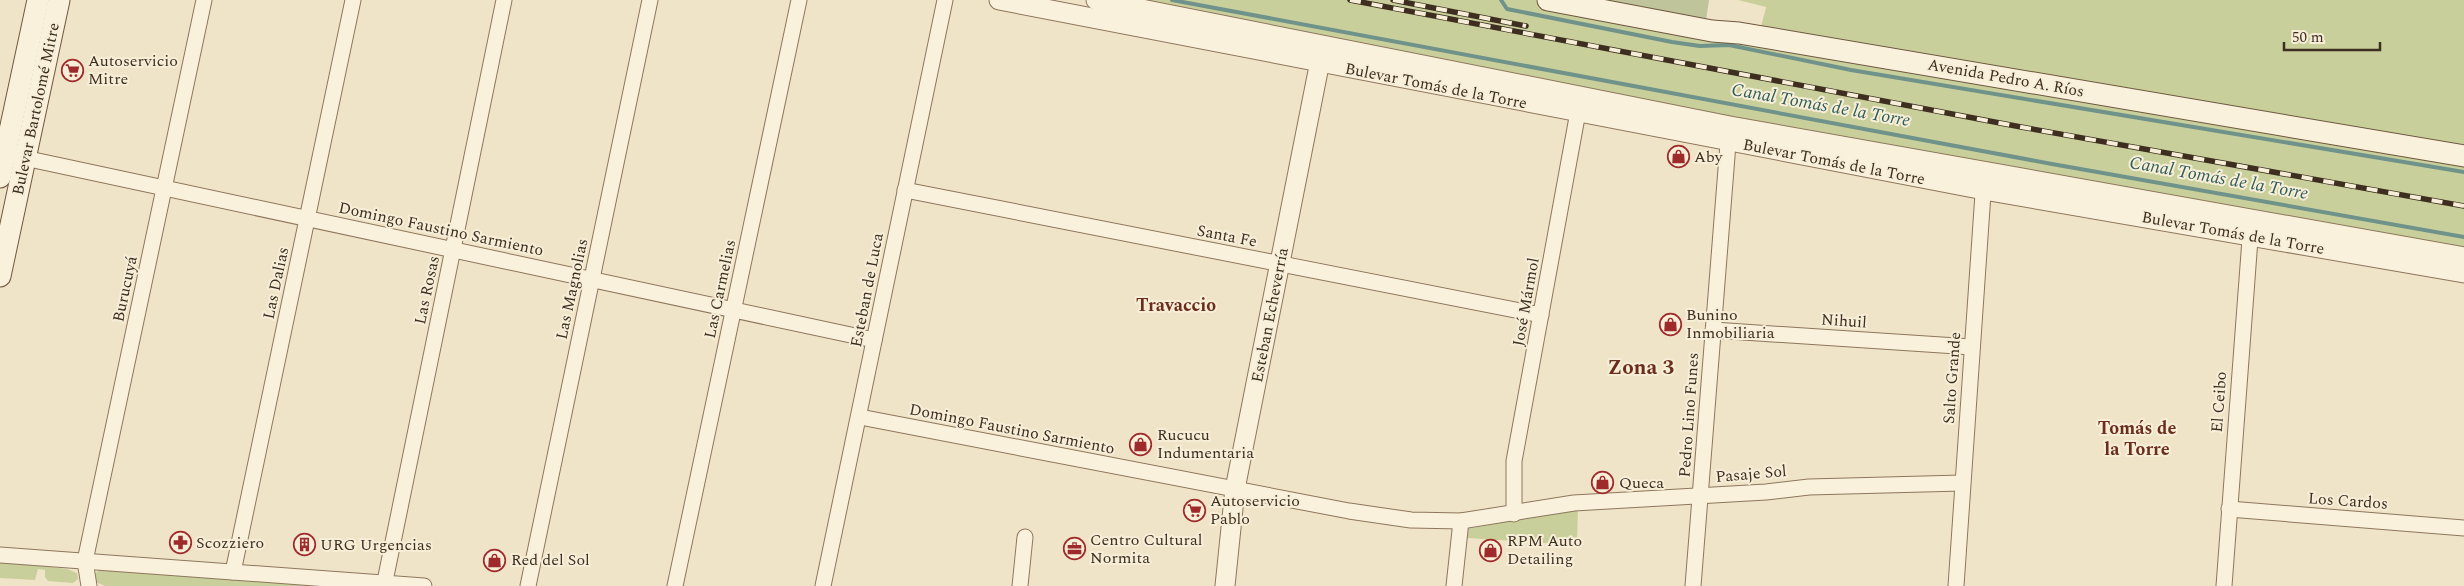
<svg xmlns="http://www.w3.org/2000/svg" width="2464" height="586" font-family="Spectral,serif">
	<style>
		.green { fill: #c9cf9b }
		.cemetery { fill: #bfc49a }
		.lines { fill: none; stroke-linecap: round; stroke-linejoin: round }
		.stream { stroke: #6f938a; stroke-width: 4 }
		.minor-casing { stroke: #8d765c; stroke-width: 17 }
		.tertiary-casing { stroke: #8d765c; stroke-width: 21 }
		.secondary-casing { stroke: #6f573f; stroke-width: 23 }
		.minor { stroke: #faf1dc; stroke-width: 15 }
		.tertiary { stroke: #faf1dc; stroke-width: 19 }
		.secondary { stroke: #faf1dc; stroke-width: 21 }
		.rail-casing { stroke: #3d2e20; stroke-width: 5.5 }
		.rail { stroke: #f7eed8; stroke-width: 4; stroke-dasharray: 11; stroke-linecap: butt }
		.labels { text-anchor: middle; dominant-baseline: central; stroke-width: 4; stroke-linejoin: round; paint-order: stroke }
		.poi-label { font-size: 16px; fill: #3d2e20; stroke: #f7eed8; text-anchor: start }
		.street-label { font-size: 16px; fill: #3d2e20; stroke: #f7eed8 }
		.water-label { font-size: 18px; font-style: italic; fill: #2f5d5a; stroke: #f7eed8 }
		.neighbourhood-label { font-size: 18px; font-weight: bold; fill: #6b2e1e; stroke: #f7eed8 }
		.district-label { font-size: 21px; font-weight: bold; fill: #6b2e1e; stroke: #f7eed8 }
	</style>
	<rect width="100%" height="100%" fill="#f0e4c8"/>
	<g class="green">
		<path d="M1096,0H1548L2464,156V257Z"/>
		<path d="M1738,0H2464V147L1761,27L1766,7Z"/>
		<path d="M1578,509L1577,545L1467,538V529Z"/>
		<path d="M0,561L67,569L77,573L78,579L73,583L48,581L45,577V570L38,569L35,580L0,578Z"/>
		<path d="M103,568L328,586H105L96,582L95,573Z"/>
	</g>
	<path class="cemetery" d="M1598,0H1709L1706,20Z"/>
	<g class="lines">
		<g class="stream">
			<path d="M1172,0L2052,164L2464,237"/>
			<path d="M1501,0L1507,9L1672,42L1700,46L1729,45L1851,70L2464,172"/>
		</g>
		<defs>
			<g id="minor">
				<path d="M15,156L874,340"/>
				<path d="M905,190L1541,315"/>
				<path d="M1713,330L1972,347"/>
				<path d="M860,417L1349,511L1411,520L1461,521L1574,503L1766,492L1809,487L1962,483"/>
				<path d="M2229,509L2464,528"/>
				<path d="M1514,514V461L1580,101"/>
				<path d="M0,555L424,586"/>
				<path d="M233,572L353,0"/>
				<path d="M89,586L85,561L204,0"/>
				<path d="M384,586L504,0"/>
				<path d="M528,586L650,0"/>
				<path d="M675,586L799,0"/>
				<path d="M823,586L945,0"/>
				<path d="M1020,586L1025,537"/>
				<path d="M1454,586L1461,521"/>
				<path d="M1693,586L1729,131"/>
				<path d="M1956,586L1984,179"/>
				<path d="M2224,586L2251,226"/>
			</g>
			<g id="tertiary">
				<path d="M999,0L1984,190L2464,273"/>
				<path d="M1096,0L1730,126L2464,257"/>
				<path d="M1225,586L1235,489L1322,51"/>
			</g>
			<g id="secondary">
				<path d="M1548,0L1712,31L1739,33L2464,156"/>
				<path d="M0,177L38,0"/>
				<path d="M0,276L59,0"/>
			</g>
		</defs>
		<use href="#minor" class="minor-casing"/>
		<use href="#tertiary" class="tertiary-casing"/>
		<use href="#secondary" class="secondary-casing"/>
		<use href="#minor" class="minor"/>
		<use href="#tertiary" class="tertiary"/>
		<use href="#secondary" class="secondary"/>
		<defs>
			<g id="rail">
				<path d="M1350,0L2021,127L2464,206"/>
				<path d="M1393,0L1526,26"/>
			</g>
		</defs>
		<use href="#rail" class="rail-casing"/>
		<use href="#rail" class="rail"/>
	</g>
	<defs>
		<symbol id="supermarket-ring" viewBox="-11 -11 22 22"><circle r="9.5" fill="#f7eed8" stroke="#9e2a2b" stroke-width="1.5"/><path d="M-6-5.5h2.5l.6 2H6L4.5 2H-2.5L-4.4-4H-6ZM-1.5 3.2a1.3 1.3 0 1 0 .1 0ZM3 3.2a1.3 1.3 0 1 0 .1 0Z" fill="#9e2a2b"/></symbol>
		<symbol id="shop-ring" viewBox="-11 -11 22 22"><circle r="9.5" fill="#f7eed8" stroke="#9e2a2b" stroke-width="1.5"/><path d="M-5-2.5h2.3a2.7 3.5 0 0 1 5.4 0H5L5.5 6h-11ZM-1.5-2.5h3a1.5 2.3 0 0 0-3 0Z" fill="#9e2a2b"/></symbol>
		<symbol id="pharmacy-ring" viewBox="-11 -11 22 22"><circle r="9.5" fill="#f7eed8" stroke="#9e2a2b" stroke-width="1.5"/><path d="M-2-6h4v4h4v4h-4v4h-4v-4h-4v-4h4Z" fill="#9e2a2b"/></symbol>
		<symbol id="building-ring" viewBox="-11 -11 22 22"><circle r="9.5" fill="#f7eed8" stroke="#9e2a2b" stroke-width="1.5"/><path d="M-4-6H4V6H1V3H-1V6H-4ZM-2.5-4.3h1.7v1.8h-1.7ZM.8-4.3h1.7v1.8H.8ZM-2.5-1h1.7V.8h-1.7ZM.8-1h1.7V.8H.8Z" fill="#9e2a2b"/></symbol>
		<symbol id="office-ring" viewBox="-11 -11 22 22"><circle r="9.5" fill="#f7eed8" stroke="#9e2a2b" stroke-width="1.5"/><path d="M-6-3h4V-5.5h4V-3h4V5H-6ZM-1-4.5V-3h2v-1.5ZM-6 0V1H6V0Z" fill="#9e2a2b"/></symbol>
	</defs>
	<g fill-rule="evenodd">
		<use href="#supermarket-ring" x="60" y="58" width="25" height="25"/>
		<use href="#shop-ring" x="1666" y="144" width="25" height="25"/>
		<use href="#shop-ring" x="1658" y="312" width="25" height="25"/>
		<use href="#shop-ring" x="1128" y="432" width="25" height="25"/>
		<use href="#shop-ring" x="1590" y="470" width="25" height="25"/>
		<use href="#supermarket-ring" x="1182" y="498" width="25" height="25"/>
		<use href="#pharmacy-ring" x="168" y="530" width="25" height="25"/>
		<use href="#building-ring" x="292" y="532" width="25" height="25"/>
		<use href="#office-ring" x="1062" y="536" width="25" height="25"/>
		<use href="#shop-ring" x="1478" y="538" width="25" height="25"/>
		<use href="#shop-ring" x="482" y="548" width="25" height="25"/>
	</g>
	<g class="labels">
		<g class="poi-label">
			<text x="88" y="61">Autoservicio<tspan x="88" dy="18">Mitre</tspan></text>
			<text x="1694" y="157">Aby</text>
			<text x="1686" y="315">Bunino<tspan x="1686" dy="18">Inmobiliaria</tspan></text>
			<text x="1157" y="435">Rucucu<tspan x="1157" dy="18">Indumentaria</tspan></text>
			<text x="1619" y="483">Queca</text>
			<text x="1210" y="501">Autoservicio<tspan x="1210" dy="18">Pablo</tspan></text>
			<text x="1090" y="540">Centro Cultural<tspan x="1090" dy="18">Normita</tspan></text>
			<text x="1507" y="541">RPM Auto<tspan x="1507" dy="18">Detailing</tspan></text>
			<text x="196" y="543">Scozziero</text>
			<text x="320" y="545">URG Urgencias</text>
			<text x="511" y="560">Red del Sol</text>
		</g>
		<g class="street-label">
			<text transform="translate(2006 78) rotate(10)">Avenida Pedro A. Ríos</text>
			<text transform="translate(1436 86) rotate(11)">Bulevar Tomás de la Torre</text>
			<text transform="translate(36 109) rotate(-78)">Bulevar Bartolomé Mitre</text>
			<text transform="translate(1834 162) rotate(11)">Bulevar Tomás de la Torre</text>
			<text transform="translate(441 229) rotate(12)">Domingo Faustino Sarmiento</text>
			<text transform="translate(2233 233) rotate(10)">Bulevar Tomás de la Torre</text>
			<text transform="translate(1227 236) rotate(11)">Santa Fe</text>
			<text transform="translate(276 283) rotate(-78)">Las Dalias</text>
			<text transform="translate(125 289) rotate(-78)">Burucuyá</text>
			<text transform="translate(572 289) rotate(-78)">Las Magnolias</text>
			<text transform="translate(720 289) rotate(-78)">Las Carmelias</text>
			<text transform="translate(427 290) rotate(-78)">Las Rosas</text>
			<text transform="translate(867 290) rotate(-79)">Esteban de Luca</text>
			<text transform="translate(1526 302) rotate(-80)">José Mármol</text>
			<text transform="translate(1270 315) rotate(-79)">Esteban Echeverría</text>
			<text transform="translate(1844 321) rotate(4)">Nihuil</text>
			<text transform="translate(1952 378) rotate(-86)">Salto Grande</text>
			<text transform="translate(2219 402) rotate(-86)">El Ceibo</text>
			<text transform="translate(1689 415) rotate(-86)">Pedro Lino Funes</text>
			<text transform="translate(1012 429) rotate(11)">Domingo Faustino Sarmiento</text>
			<text transform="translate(1751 474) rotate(-5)">Pasaje Sol</text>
			<text transform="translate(2348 501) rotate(4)">Los Cardos</text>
		</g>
		<g class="water-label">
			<text transform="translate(1821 105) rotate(10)">Canal Tomás de la Torre</text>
			<text transform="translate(2219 178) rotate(10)">Canal Tomás de la Torre</text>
		</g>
		<g class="neighbourhood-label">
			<text x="1176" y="305">Travaccio</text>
			<text x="2137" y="428">Tomás de<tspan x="2137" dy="21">la Torre</tspan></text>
		</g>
		<g class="district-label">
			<text x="1641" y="368">Zona 3</text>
		</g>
	</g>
	<path d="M2284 42v8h96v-8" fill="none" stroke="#3d2e20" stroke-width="2.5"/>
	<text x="2292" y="42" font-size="15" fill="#3d2e20" stroke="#f7eed8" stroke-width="4" paint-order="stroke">50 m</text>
</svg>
